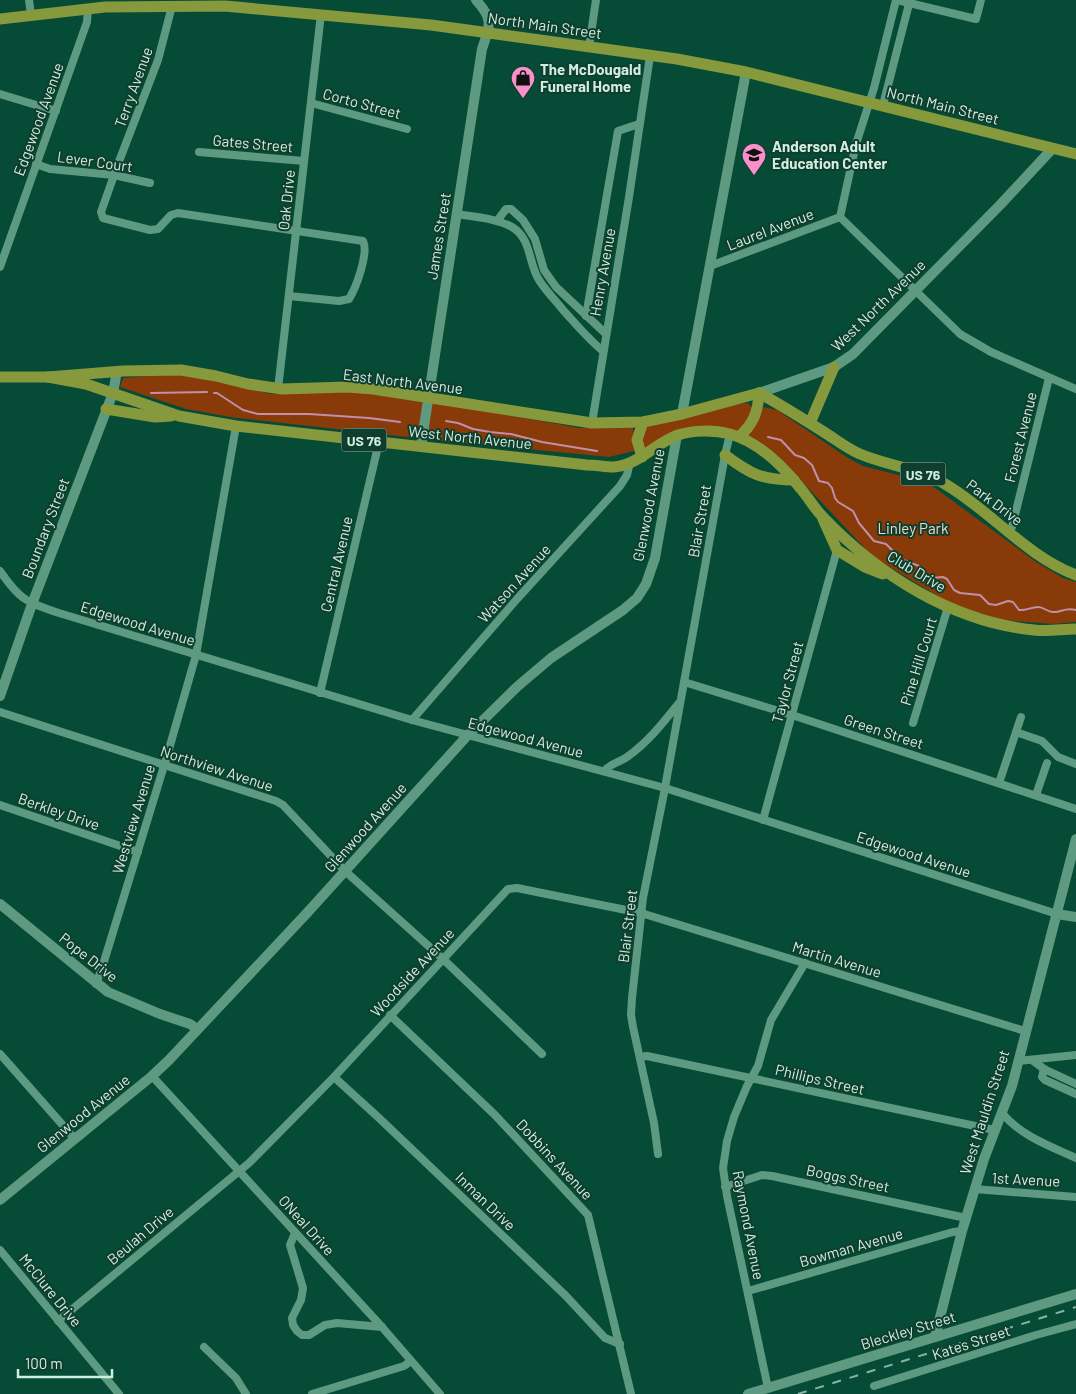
<svg xmlns="http://www.w3.org/2000/svg" width="1076" height="1394" font-family="Barlow,sans-serif">
	<style>
		.green { fill: #883a08 }
		.lines { fill: none; stroke-linecap: round; stroke-linejoin: round }
		.stream { stroke: #c08fac; stroke-width: 2 }
		.street { stroke: #5e9a81; stroke-width: 8 }
		.secondary { stroke: #5e9a81; stroke-width: 10 }
		.primary { stroke: #86993d; stroke-width: 11 }
		.rail { stroke: #89b4a4; stroke-width: 2; stroke-dasharray: 9 9; stroke-linecap: butt }
		.labels { text-anchor: middle; dominant-baseline: central; stroke-width: 4; stroke-linejoin: round; paint-order: stroke }
		.shield { fill: #0f3e2e; stroke: #96b9ab; stroke-width: 1 }
		.shield-label { font-size: 14px; font-weight: bold; fill: #d0eee0 }
		.street-label { font-size: 15px; fill: #d0eee0; stroke: #0f3e2e }
		.poi-label { font-size: 15px; font-weight: bold; fill: #d0eee0; stroke: #0f3e2e; text-anchor: start }
		.park-label { font-size: 15px; fill: #eed7cc; stroke: #0f3e2e }
	</style>
	<rect width="100%" height="100%" fill="#064b36"/>
	<g class="green">
		<path d="M164,375L197,376L271,394L348,390L439,403L580,428L633,426L634,451L609,457L434,440L230,417L186,409L120,387L123,378Z"/>
		<path d="M748,403L753,409L744,427L737,431L699,427L644,450L641,443L646,426L738,404Z"/>
		<path d="M763,407L777,410L848,458L863,466L914,479L931,485L1036,562L1063,578L1076,582V622L1053,624L1001,620L951,604L873,557L778,456L746,434Z"/>
	</g>
	<g class="lines">
		<g class="stream">
			<path d="M151,393L207,392"/>
			<path d="M214,393H217L243,410L258,414H309L369,418L400,422"/>
			<path d="M446,421L458,423L473,429L490,432L511,434L542,442L597,451"/>
			<path d="M768,437L781,440L795,455L804,458L812,465L819,481L828,483L832,488L835,498L838,502L853,511L859,523L874,541L886,544L901,559L919,566L926,576L931,578L943,577L947,579L954,590L960,593L980,595L989,604L996,605L1008,601L1013,602L1019,610C1026,611 1031,607 1038,607C1044,607 1047,612 1053,612C1061,613 1064,607 1076,610"/>
		</g>
		<g class="street">
			<path d="M29,0L31,15"/>
			<path d="M896,0L874,88L856,144L840,217L960,334L991,352L1076,389"/>
			<path d="M897,0L976,19L981,0"/>
			<path d="M172,6L158,60L118,164L101,212L103,218L150,230L158,229L171,215L178,213L363,241C369,253 356,288 349,299L339,301L289,296"/>
			<path d="M589,47L596,0"/>
			<path d="M0,94L56,111"/>
			<path d="M311,103L407,129"/>
			<path d="M883,105L910,0"/>
			<path d="M199,152L304,161"/>
			<path d="M36,164L50,169L114,175L150,183"/>
			<path d="M456,214C474,217 496,218 512,227C532,239 528,263 539,280C546,291 555,300 563,310C576,324 588,339 603,351"/>
			<path d="M497,221L506,209H511L523,220L535,239L544,270L556,287L606,334"/>
			<path d="M710,266L840,217"/>
			<path d="M0,267L87,22L88,9"/>
			<path d="M586,316L618,131L639,124"/>
			<path d="M278,389L321,14"/>
			<path d="M592,423L629,197L650,56"/>
			<path d="M1009,531L1012,527L1049,378"/>
			<path d="M0,571C20,600 26,602 59,613L412,720L665,788L1057,914"/>
			<path d="M684,682L792,715L1076,809"/>
			<path d="M320,693L379,442"/>
			<path d="M0,712L276,801L283,805L345,871L443,959L542,1054"/>
			<path d="M412,720L517,599L620,486L627,475L630,462"/>
			<path d="M913,723L948,607"/>
			<path d="M1016,732L1042,741L1058,757L1076,764"/>
			<path d="M604,771C610,764 620,762 627,757C648,742 663,723 679,703"/>
			<path d="M999,783L1021,717"/>
			<path d="M1036,795L1047,763"/>
			<path d="M0,805L138,852"/>
			<path d="M763,820L837,550"/>
			<path d="M96,984L102,968L167,756L196,655L236,426"/>
			<path d="M390,1015L495,1115L588,1215L631,1394"/>
			<path d="M0,1054L75,1139"/>
			<path d="M640,1057L647,1056L994,1130"/>
			<path d="M1032,1060L1044,1069L1076,1084"/>
			<path d="M1018,1061L1076,1055"/>
			<path d="M1044,1069L1042,1077L1045,1080L1076,1094"/>
			<path d="M152,1076L382,1327L440,1394"/>
			<path d="M334,1077L379,1118L565,1295L605,1338L620,1344"/>
			<path d="M1002,1113C1021,1136 1050,1146 1076,1158"/>
			<path d="M658,1154L654,1123L633,1027L631,1015L632,998L643,898L664,793L725,455L730,434"/>
			<path d="M725,1187L762,1175L772,1176L966,1218"/>
			<path d="M974,1189L1076,1197"/>
			<path d="M295,1233L290,1245L303,1288L301,1300L292,1318L293,1325L297,1331L302,1335H309L325,1325L337,1323L382,1327"/>
			<path d="M0,1250L119,1394"/>
			<path d="M748,1291L953,1232L962,1231"/>
			<path d="M58,1321L249,1163L334,1077L508,889L517,888L641,913L1025,1031"/>
			<path d="M204,1347L236,1378L246,1394"/>
			<path d="M874,1386L1036,1335L1076,1324"/>
			<path d="M768,1388L727,1196L723,1168L727,1141L734,1117L747,1086L758,1066L771,1020L805,963"/>
			<path d="M312,1394L404,1366L411,1361"/>
		</g>
		<g class="secondary">
			<path d="M759,393L834,367L853,354L1001,204L1053,148"/>
			<path d="M682,414L746,72"/>
			<path d="M421,446L482,49C490,25 494,20 476,0"/>
			<path d="M0,696L32,604L113,393L117,371"/>
			<path d="M0,904L108,992L160,1014L190,1024L197,1029"/>
			<path d="M1057,914L1076,917"/>
			<path d="M0,1200L152,1076L169,1060L307,913L467,736L518,686L551,658L623,610L637,598L646,584L655,558L677,435"/>
			<path d="M935,1337L962,1231L984,1159L1012,1086L1076,839"/>
			<path d="M748,1394L1076,1294"/>
		</g>
		<g class="primary">
			<path d="M0,19L105,7L225,6L431,25L677,59L746,72L1076,154"/>
			<path d="M0,377H48L123,371L181,370L216,376L248,384L282,389L347,387L373,389L592,423L643,422L682,414L759,393"/>
			<path d="M48,377L86,384L179,416L236,426L587,465C596,465 605,467 614,467C639,465 655,443 678,435C693,430 714,430 730,434C759,442 783,466 801,489C808,497 814,508 822,516C878,575 953,622 1034,630C1048,632 1062,629 1076,629"/>
			<path d="M759,393C783,406 805,420 827,434C838,441 848,449 860,454C888,466 919,468 945,484C991,511 1026,556 1076,575"/>
			<path d="M106,409L155,417L171,416"/>
			<path d="M810,423L834,367"/>
			<path d="M739,437C753,424 758,413 759,393"/>
			<path d="M725,455C750,474 762,480 794,480"/>
			<path d="M642,457L637,440L643,422"/>
			<path d="M823,519L837,550L865,567L883,574"/>
		</g>
		<path class="rail" d="M798,1394L1076,1307"/>
	</g>
	<defs>
		<symbol id="shop-pin" viewBox="-11 -11 22 30"><path d="M0 17L-7.5 6A9.5 9.5 0 1 1 7.5 6Z" fill="#f990ca" stroke="#0f3e2e"/><path d="M-5-2.5h2.3a2.7 3.5 0 0 1 5.4 0H5L5.5 6h-11ZM-1.5-2.5h3a1.5 2.3 0 0 0-3 0Z" fill="#111"/></symbol>
		<symbol id="school-pin" viewBox="-11 -11 22 30"><path d="M0 17L-7.5 6A9.5 9.5 0 1 1 7.5 6Z" fill="#f990ca" stroke="#0f3e2e"/><path d="M0-5L7-2L0 1L-7-2ZM-4 1L0 2.5L4 1V4Q0 6-4 4Z" fill="#111"/></symbol>
	</defs>
	<g fill-rule="evenodd">
		<use href="#shop-pin" x="509" y="64" width="28" height="38"/>
		<use href="#school-pin" x="740" y="141" width="28" height="38"/>
	</g>
	<g class="labels">
		<g class="shield">
			<rect x="341.5" y="428.5" width="45" height="23" rx="4"/>
			<rect x="900.5" y="462.5" width="45" height="23" rx="4"/>
		</g>
		<g class="shield-label">
			<text x="364" y="440">US 76</text>
			<text x="923" y="474">US 76</text>
		</g>
		<g class="street-label">
			<text transform="translate(545 25) rotate(8)">North Main Street</text>
			<text transform="translate(133 87) rotate(-70)">Terry Avenue</text>
			<text transform="translate(362 103) rotate(15)">Corto Street</text>
			<text transform="translate(943 105) rotate(14)">North Main Street</text>
			<text transform="translate(38 119) rotate(-70)">Edgewood Avenue</text>
			<text transform="translate(253 143) rotate(5)">Gates Street</text>
			<text transform="translate(95 161) rotate(8)">Lever Court</text>
			<text transform="translate(286 200) rotate(-84)">Oak Drive</text>
			<text transform="translate(770 229) rotate(-21)">Laurel Avenue</text>
			<text transform="translate(438 236) rotate(-81)">James Street</text>
			<text transform="translate(602 272) rotate(-80)">Henry Avenue</text>
			<text transform="translate(878 305) rotate(-44)">West North Avenue</text>
			<text transform="translate(403 381) rotate(7)">East North Avenue</text>
			<text transform="translate(470 437) rotate(6)">West North Avenue</text>
			<text transform="translate(1020 437) rotate(-76)">Forest Avenue</text>
			<text transform="translate(995 502) rotate(37)">Park Drive</text>
			<text transform="translate(648 505) rotate(-79)">Glenwood Avenue</text>
			<text transform="translate(699 521) rotate(-80)">Blair Street</text>
			<text transform="translate(45 528) rotate(-69)">Boundary Street</text>
			<text transform="translate(336 564) rotate(-77)">Central Avenue</text>
			<text transform="translate(917 571) rotate(31)">Club Drive</text>
			<text transform="translate(514 583) rotate(-48)">Watson Avenue</text>
			<text transform="translate(138 623) rotate(17)">Edgewood Avenue</text>
			<text transform="translate(918 661) rotate(-73)">Pine Hill Court</text>
			<text transform="translate(787 682) rotate(-75)">Taylor Street</text>
			<text transform="translate(884 731) rotate(18)">Green Street</text>
			<text transform="translate(526 737) rotate(15)">Edgewood Avenue</text>
			<text transform="translate(217 768) rotate(18)">Northview Avenue</text>
			<text transform="translate(59 811) rotate(19)">Berkley Drive</text>
			<text transform="translate(133 819) rotate(-73)">Westview Avenue</text>
			<text transform="translate(365 827) rotate(-48)">Glenwood Avenue</text>
			<text transform="translate(914 854) rotate(18)">Edgewood Avenue</text>
			<text transform="translate(627 926) rotate(-83)">Blair Street</text>
			<text transform="translate(89 957) rotate(38)">Pope Drive</text>
			<text transform="translate(837 959) rotate(17)">Martin Avenue</text>
			<text transform="translate(412 972) rotate(-47)">Woodside Avenue</text>
			<text transform="translate(820 1079) rotate(13)">Phillips Street</text>
			<text transform="translate(984 1112) rotate(-72)">West Mauldin Street</text>
			<text transform="translate(83 1113) rotate(-39)">Glenwood Avenue</text>
			<text transform="translate(555 1159) rotate(47)">Dobbins Avenue</text>
			<text transform="translate(848 1178) rotate(12)">Boggs Street</text>
			<text transform="translate(1026 1179) rotate(3)">1st Avenue</text>
			<text transform="translate(486 1201) rotate(44)">Inman Drive</text>
			<text transform="translate(307 1225) rotate(48)">ONeal Drive</text>
			<text transform="translate(749 1225) rotate(79)">Raymond Avenue</text>
			<text transform="translate(140 1235) rotate(-40)">Beulah Drive</text>
			<text transform="translate(851 1247) rotate(-16)">Bowman Avenue</text>
			<text transform="translate(51 1290) rotate(51)">McClure Drive</text>
			<text transform="translate(908 1330) rotate(-17)">Bleckley Street</text>
			<text transform="translate(971 1342) rotate(-18)">Kates Street</text>
		</g>
		<g class="poi-label">
			<text x="540" y="69">The McDougald<tspan x="540" dy="17">Funeral Home</tspan></text>
			<text x="772" y="146">Anderson Adult<tspan x="772" dy="17">Education Center</tspan></text>
		</g>
		<g class="park-label">
			<text x="913" y="528">Linley Park</text>
		</g>
	</g>
	<path d="M18 1369v8h94v-8" fill="none" stroke="#d0eee0" stroke-width="2.5"/>
	<text x="25" y="1369" font-size="15" fill="#d0eee0" stroke="#0f3e2e" stroke-width="4" paint-order="stroke">100 m</text>
</svg>
